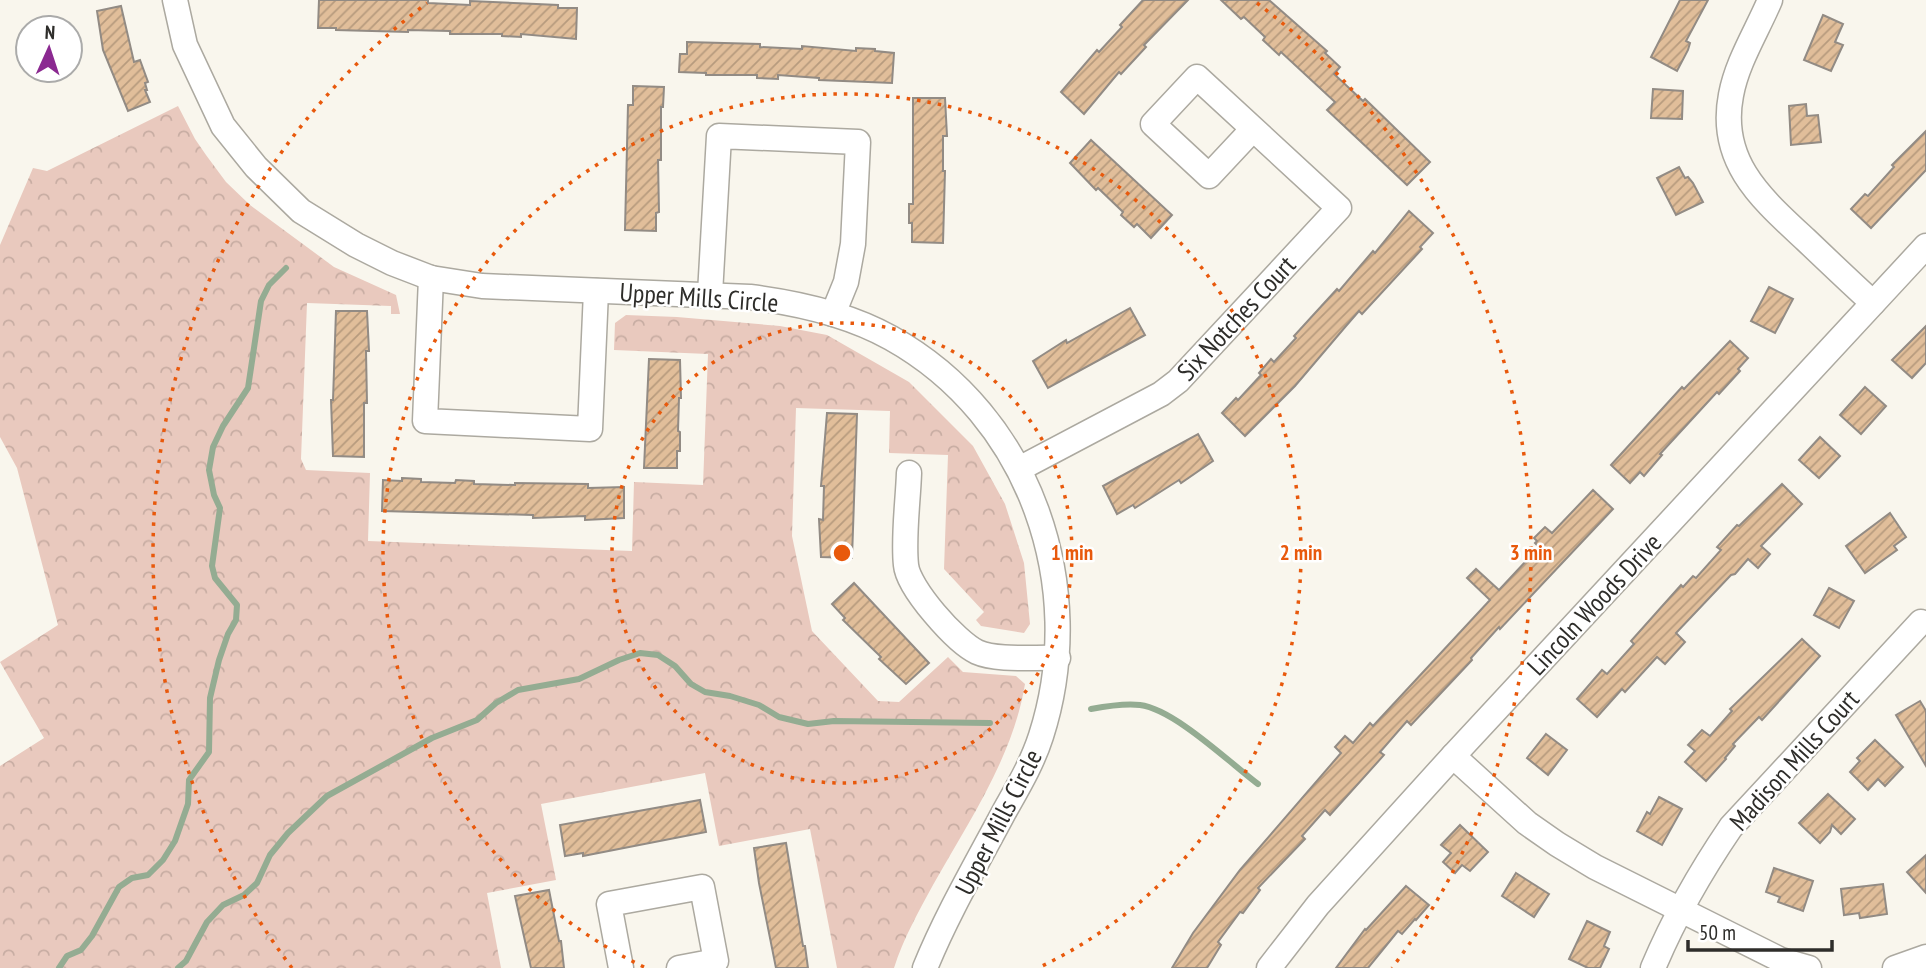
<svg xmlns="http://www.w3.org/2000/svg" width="1926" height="968" font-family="'PT Sans Narrow',sans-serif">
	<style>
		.forest { fill: url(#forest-crowns) }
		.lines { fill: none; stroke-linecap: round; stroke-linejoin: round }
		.stream { stroke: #94ac92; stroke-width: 6 }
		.building { fill: url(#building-hatch); stroke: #928b84; stroke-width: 2 }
		.minor-casing { stroke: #aca9a0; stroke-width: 27 }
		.minor { stroke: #fff; stroke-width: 24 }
		.ring { fill: none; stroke: #e8590c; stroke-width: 3.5; stroke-dasharray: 3.5 7 }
		.labels { text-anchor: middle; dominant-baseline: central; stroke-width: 5; stroke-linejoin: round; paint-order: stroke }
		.street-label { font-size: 26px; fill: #2e2d2a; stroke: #fff }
		.centre { fill: #e8590c; stroke: #fff; stroke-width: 3.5 }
		.ring-label { font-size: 21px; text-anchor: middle; font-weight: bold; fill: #e8590c; stroke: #fff; stroke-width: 5; stroke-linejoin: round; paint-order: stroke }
	</style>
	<defs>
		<pattern id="forest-crowns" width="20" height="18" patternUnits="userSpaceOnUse" patternTransform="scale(1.75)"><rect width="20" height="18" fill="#e9c9be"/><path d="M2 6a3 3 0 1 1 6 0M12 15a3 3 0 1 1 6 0" fill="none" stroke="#c8ada3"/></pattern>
		<pattern id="building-hatch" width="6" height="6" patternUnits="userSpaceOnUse" patternTransform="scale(1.75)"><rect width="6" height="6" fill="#e1be9a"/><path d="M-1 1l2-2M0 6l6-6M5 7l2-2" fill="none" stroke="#b79b7e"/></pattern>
	</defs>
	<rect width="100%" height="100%" fill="#f9f6ed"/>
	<path class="forest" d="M178,106L195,139L206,155L226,182L250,205L334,267L396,295L400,314H391V306L307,303L301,459L306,470L370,473L368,541L632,551L634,482L703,485L708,354L614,350L615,323L626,315L677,317L780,326L827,335L909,382L973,446L1005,504L1024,563L1030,624L1024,633L981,626L976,620L984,612L944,569L948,455L889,453L890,411L796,408L792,536L812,631L878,701L899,702L948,657L963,672L1016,676L1025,684C1013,757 969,821 933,885C919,911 903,939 894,968H837L810,829L719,846L705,773L541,804L556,880L487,893L501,968H0V766L44,738L0,662L58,625L17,468L0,437V245L33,168L47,171Z"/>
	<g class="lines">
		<g class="stream">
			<path d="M1091,709C1107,706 1124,703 1140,705C1174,709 1230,763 1258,784"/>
			<path d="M59,968L67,956L81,950L92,936L119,887L132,878L148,875L163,860L175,841L188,804L189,780L209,752L210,698L219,660L228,634L236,620L237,605L215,578L212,566L220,508L214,495L209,470L213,447L223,426L248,388L261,301L269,285L286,268"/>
			<path d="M178,968L186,961L207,922L223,905L244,895L257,883L270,855L288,833L327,796L432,738L477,720L496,703L518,690L579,679L619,660L640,653L658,655L675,666L691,684L705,692L730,696L759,705L779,717L808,724L834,721L990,723"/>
		</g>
	</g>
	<g class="building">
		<path d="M319,0H428V3L470,5V1L558,5V8H577L576,39L521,34V37L502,36V34H450V31L408,30V32L336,30V28H318Z"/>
		<path d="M1143,0H1188L1144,45L1146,47L1121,74L1119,72L1084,114L1061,92L1097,50L1099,52L1122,27L1120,25Z"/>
		<path d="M1221,0H1269L1327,51L1325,53L1340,67L1334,74L1363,101L1365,99L1430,162L1407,185L1327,110L1335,102L1281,52L1279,55L1263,40L1265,37L1244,17L1241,19Z"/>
		<path d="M1680,0H1708L1686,41L1690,43L1688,50L1677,71L1651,57Z"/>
		<path d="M121,6L134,62L140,60L148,82L145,83L147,90H145L150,102L128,111L103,50L97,11Z"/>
		<path d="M1823,15L1843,24L1835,42L1843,45L1831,71L1804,60Z"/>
		<path d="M687,42L760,44V47L802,49V46L856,51V48L875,49V51L894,53L892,83L819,80V78L778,75V79L757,78V75H706V73L679,72L680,54H687Z"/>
		<path d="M633,86L664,87L663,107H661V160H658L659,212L656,213V231L625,230L628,105H633Z"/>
		<path d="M1653,89L1683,91L1682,119L1651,118Z"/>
		<path d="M913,98H945L947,136H943V171H945L943,243L912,242V223H909V204H913Z"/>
		<path d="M1806,104L1807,116L1818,115L1821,142L1791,145L1789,106Z"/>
		<path d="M1926,131V170L1871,228L1851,209L1865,194L1868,196L1894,167L1892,165Z"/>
		<path d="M1091,140L1172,215L1151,238L1137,224L1134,227L1121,215L1123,212L1098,188L1096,190L1070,163Z"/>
		<path d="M1679,167L1685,178L1688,177L1693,183L1703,202L1676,215L1657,178Z"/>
		<path d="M1409,211L1433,233L1420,247L1422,249L1362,314L1359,311L1346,326L1295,386L1245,436L1222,413L1236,398L1238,400L1261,375L1259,373L1271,359L1274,362L1296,338L1294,336L1337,289L1339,291L1373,251L1375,253Z"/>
		<path d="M1769,287L1793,299L1775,333L1751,321Z"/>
		<path d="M1130,308L1145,335L1048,388L1033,361L1066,340L1067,343Z"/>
		<path d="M336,311H367L369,351H366L367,403H364V457L333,456L331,400H333Z"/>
		<path d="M1926,326V363L1912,378L1892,360Z"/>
		<path d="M1730,341L1748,358L1738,369L1740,371L1719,394L1717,392L1660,454L1662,455L1644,476L1640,472L1630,483L1611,465L1682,387L1684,389Z"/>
		<path d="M649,359L680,360L681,398H679L678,431L680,432V451H677V468H644Z"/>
		<path d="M1865,387L1886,406L1861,434L1840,415Z"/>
		<path d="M827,413L857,414L852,558L821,557L819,519L823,520L824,486H821Z"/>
		<path d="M1198,434L1213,461L1181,483L1179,480L1135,508L1133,505L1117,514L1103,486Z"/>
		<path d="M1820,437L1840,456L1819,478L1799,460Z"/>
		<path d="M402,478L421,479V482L455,483L456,480L474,481V484L515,485V483L588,484V488L624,487V518L585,520V516L533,518V515L382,511L383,480L402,481Z"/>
		<path d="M1782,484L1802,504L1761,546L1770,554L1758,568L1748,559L1735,574L1731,575L1676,633L1685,642L1665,664L1657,657L1625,692L1622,689L1597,717L1577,699L1602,670L1607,674L1634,644L1631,641L1681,585L1683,587L1693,576L1696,578L1721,550L1717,547L1737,525L1739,526Z"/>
		<path d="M1593,490L1613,509L1500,629L1499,627L1471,658L1472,660L1411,725L1407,721L1380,752L1384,755L1330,815L1325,810L1302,836L1305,839L1258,888L1260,890L1243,913L1240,912L1218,942L1221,945L1207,968H1172L1193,933L1240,870L1341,753L1335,747L1345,736L1353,743L1370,723L1373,726L1490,600L1467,578L1476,569L1499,590L1539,547L1535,543L1537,541L1534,538L1545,527L1552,533Z"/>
		<path d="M1890,513L1906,537L1894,546L1897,550L1865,573L1846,546Z"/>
		<path d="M854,583L929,663L906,684L879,659L881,657L843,620L845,618L832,604Z"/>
		<path d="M1829,588L1854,601L1839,628L1814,615Z"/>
		<path d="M1802,639L1820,656L1762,720L1759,717L1733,744L1735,746L1725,758L1726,759L1706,781L1685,762L1695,751L1688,745L1702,730L1710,736L1732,711L1730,709Z"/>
		<path d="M1920,701L1926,711V766L1896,715Z"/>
		<path d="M1546,734L1567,750L1548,775L1527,758Z"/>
		<path d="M1875,740L1903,767L1885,786L1878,779L1868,790L1850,772L1860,761L1857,758Z"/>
		<path d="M1828,794L1855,819L1841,834L1832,825L1830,832L1820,843L1799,823Z"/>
		<path d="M1659,797L1682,809L1662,845L1637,831L1647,812L1650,814Z"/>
		<path d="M700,800L706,832L583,856V853L565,856L560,825Z"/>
		<path d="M1460,825L1488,852L1470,871L1462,865L1455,873L1443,862L1451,853L1441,845Z"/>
		<path d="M786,843L803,946H805L808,968H776L759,883L754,848Z"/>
		<path d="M1926,855V893L1907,872Z"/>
		<path d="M1774,868L1813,881L1803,911L1778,902L1780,897L1766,892Z"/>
		<path d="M1516,873L1549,894L1534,917L1502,896Z"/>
		<path d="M1883,884L1887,914L1860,918L1859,913L1844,915L1841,889Z"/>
		<path d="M1406,886L1429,905L1416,920L1415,919L1402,934L1398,931L1368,968H1336L1365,929L1366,930Z"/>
		<path d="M549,890L559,941H561L564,968H531L515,896Z"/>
		<path d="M1587,921L1610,932L1604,946L1609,949L1600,968H1588L1569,959Z"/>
	</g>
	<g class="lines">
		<defs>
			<g id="minor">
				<path d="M175,0L185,45L223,126L256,167L301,211L356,245L392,263L431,278L482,286L750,297C798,303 848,314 891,338C1031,416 1089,587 1041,736C1032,764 1018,787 1004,812C977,863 947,914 925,968"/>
				<path d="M1770,0C1757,31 1737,62 1731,95C1718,162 1762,199 1806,240C1828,261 1850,282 1873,303"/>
				<path d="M431,278L425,421L590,429L596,291"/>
				<path d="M710,294L719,136L858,142L853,244L846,282L833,314"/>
				<path d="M1019,469L1161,394L1178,381L1339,208L1197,77L1153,124L1209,176L1253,129"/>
				<path d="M909,473C908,502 903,537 906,565C908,588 956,642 977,652C997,661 1035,657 1058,658"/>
				<path d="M1453,756L1527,823L1557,844L1595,867L1781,960L1809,968"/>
				<path d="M621,968L609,904L702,887L716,961L679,968"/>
				<path d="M1269,968L1318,905L1453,756L1926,246"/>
				<path d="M1653,968C1674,918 1701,871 1731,827L1921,622"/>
				<path d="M1895,968L1926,957"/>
			</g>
		</defs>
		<use href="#minor" class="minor-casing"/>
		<use href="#minor" class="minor"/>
	</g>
	<g class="ring">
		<circle cx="842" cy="553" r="230"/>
		<path d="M644 967A459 459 0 1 1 1040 967"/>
		<path d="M292 968A689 689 0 0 1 427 3M1257 3A689 689 0 0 1 1392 968"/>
	</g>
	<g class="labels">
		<g class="street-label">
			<text transform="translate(699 297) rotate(4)">Upper Mills Circle</text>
			<text transform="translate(1236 318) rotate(-47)">Six Notches Court</text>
			<text transform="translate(1594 604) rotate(-47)">Lincoln Woods Drive</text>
			<text transform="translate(1794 760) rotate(-48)">Madison Mills Court</text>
			<text transform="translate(998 822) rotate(-63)">Upper Mills Circle</text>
		</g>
	</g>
	<circle cx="842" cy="553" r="10" class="centre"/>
	<g class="ring-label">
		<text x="1072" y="560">1 min</text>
		<text x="1301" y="560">2 min</text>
		<text x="1531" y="560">3 min</text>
	</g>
	<g transform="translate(49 49) rotate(3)"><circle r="33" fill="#ffffff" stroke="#ababaa" stroke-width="2"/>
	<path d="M0-5L12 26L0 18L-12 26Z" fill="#8b2991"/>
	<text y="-10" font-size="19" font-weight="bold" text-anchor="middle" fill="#2e2d2a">N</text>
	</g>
	<path d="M1688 940v10h144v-10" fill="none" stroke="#2e2d2a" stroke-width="3.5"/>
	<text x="1699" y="940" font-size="21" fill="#2e2d2a" stroke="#ffffff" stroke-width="5" paint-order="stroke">50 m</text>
</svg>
